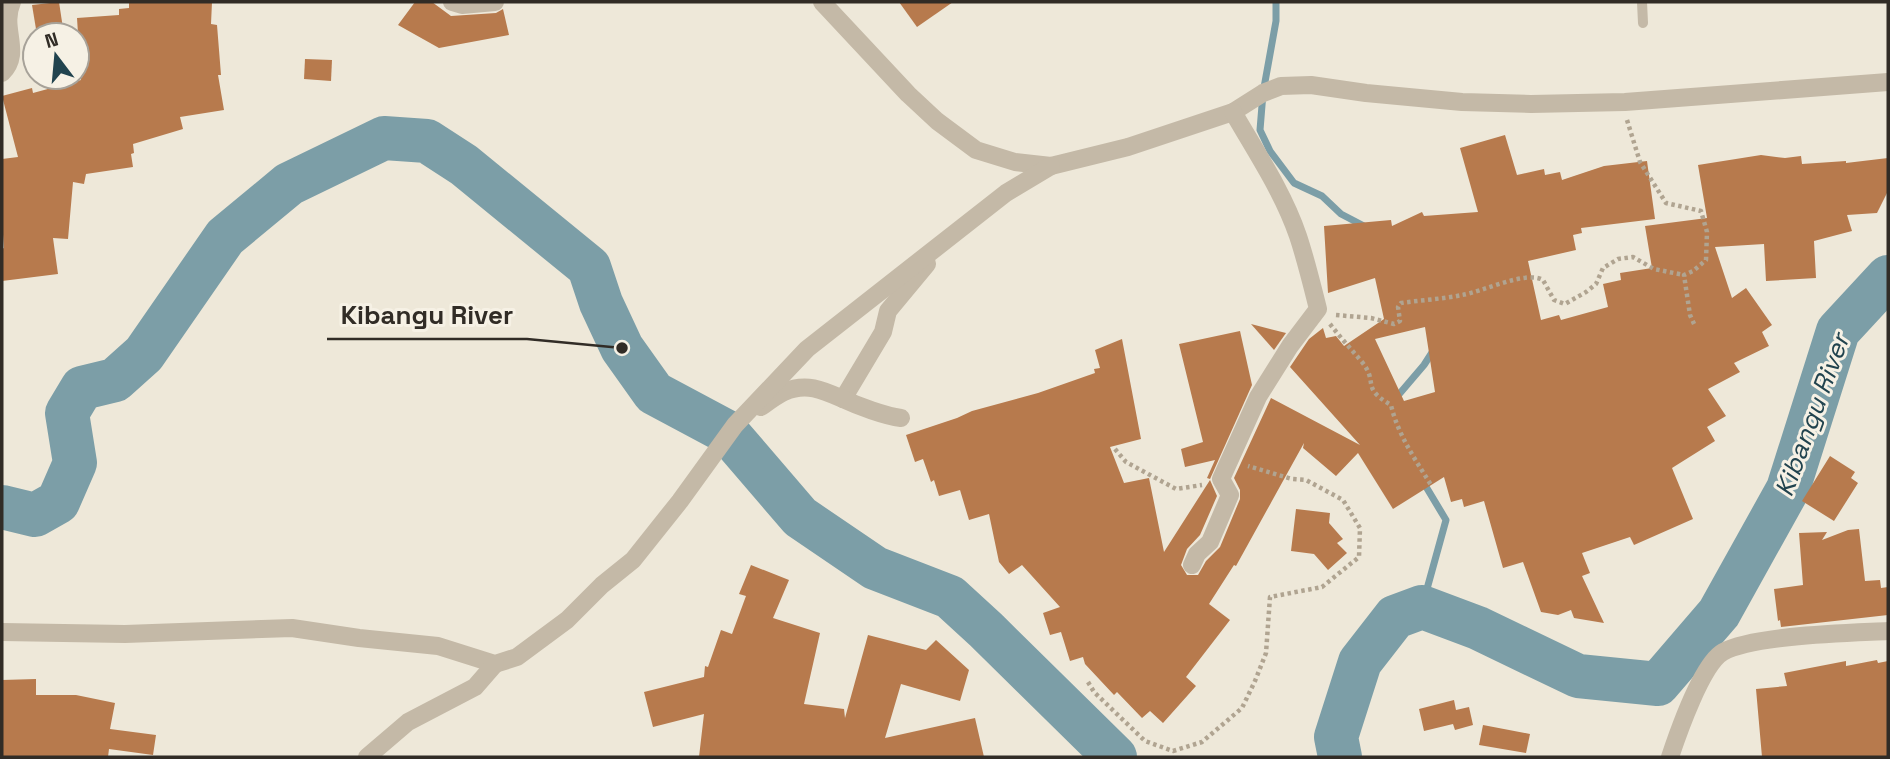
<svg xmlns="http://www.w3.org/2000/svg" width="1890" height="759" font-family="'Space Grotesk',sans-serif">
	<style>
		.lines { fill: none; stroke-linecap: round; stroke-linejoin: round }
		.stream { stroke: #7c9ea7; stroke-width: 7 }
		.river { stroke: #7c9ea7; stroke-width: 44 }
		.building { fill: #b77a4d; fill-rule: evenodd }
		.path { stroke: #b0a491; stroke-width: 4.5; stroke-dasharray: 3.5 3.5; stroke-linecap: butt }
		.service { stroke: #c4b9a7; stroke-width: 10 }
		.minor { stroke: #c4b9a7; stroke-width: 18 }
		.labels { text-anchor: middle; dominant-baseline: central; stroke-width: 6; stroke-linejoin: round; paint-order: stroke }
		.water-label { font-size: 26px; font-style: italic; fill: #21434e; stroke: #f6f1e5 }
		.leader { fill: none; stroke: #312c26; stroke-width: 2.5 }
		.callout-dot { fill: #312c26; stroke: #f6f1e5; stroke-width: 2.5 }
		.callout-label { font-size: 26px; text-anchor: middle; font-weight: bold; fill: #312c26; stroke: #f6f1e5; stroke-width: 6; stroke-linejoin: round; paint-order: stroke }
	</style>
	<rect width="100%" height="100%" fill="#eee8d9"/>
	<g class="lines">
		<g class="stream">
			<path d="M1276,2V21L1263,93L1260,130L1270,151L1294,183L1322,196L1341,214L1364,226"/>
			<path d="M1395,399L1424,365L1433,351"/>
			<path d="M1422,607L1446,520L1422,480"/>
		</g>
		<g class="river">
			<path d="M2,507L35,515L58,502L75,463L67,413L82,388L115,380L144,354L225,237L289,184L384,138L427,141L464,165L589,267L601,303L622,348L654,393L727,432L800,517L875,568L950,597L986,630L1115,757"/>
			<path d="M1340,757L1336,737L1360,662L1395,617L1422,607L1478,628L1578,676L1658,684L1719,613L1788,489L1838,331L1888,277"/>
		</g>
	</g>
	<g class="building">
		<path d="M59,2L64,35H37L32,5Z"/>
		<path d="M129,2H212L211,24L217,25L221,75H218L224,110L180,117L183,129L133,144L134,153L131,154L133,167L86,174L84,184L73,182L68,239L53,238L58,274L2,281V249L4,248L2,221V159L18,157L2,96L32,88L33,93L81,80L77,18L119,15V9L129,8Z"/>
		<path d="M415,2H432L451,16L496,13L503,9L509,35L439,48L398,25Z"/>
		<path d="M899,2H953L917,27Z"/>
		<path d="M305,59L332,60L331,81L304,79Z"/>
		<path d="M1505,135L1517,175L1544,169L1545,175L1560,172L1562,180L1604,166L1647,161L1655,219L1581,228L1582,233L1573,235L1576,250L1528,261L1541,320L1559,315L1561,320L1608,307L1603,284L1621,280L1620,273L1652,268L1645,226L1707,218L1698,165L1761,155L1785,158L1801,156L1802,164L1846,161V163L1888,158V191L1877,213L1847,215L1852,231L1814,241L1816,278L1766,281L1764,244L1715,247L1732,298L1746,288L1772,325L1762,332L1769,346L1734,363L1740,372L1708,389L1726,416L1707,427L1715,441L1672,468L1693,519L1634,545L1630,537L1582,553L1590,573L1582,576L1604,623L1574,618L1571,610L1558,615L1541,612L1523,562L1503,568L1484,501L1464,507L1462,499L1451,502L1444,477L1393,509L1358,453L1336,476L1303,448L1304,443L1236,566L1234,565L1209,604L1230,620L1186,677L1196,686L1163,723L1150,711L1142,718L1117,692L1114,695L1085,664L1083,657L1070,661L1061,632L1050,635L1043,613L1060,607L1022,565L1009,574L999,562L989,514L969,520L960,490L939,496L934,480L931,482L923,459L915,462L906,435L957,418L972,411L1038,393L1095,373L1094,369L1100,368L1095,350L1122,339L1141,439L1110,447L1124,483L1149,478L1164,552L1210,480L1217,496L1200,535L1187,549L1181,565L1187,575H1198L1206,561L1220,547L1240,499V490L1234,478L1271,398L1360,445L1290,367L1309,339L1323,328L1326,338L1336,336L1344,346L1384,319L1375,278L1328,293L1324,226L1391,220L1392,226L1422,212L1424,216L1478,212L1460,148ZM1425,327L1435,392L1404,401L1375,339Z"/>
		<path d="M1251,324L1286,333L1274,350Z"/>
		<path d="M1240,331L1252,385L1210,479L1207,478L1215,460L1185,467L1181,449L1203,442L1179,344Z"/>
		<path d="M1830,456L1855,472L1851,478L1858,483L1834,521L1802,501Z"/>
		<path d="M1296,509L1330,513L1329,523L1343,539L1337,543L1347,553L1328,570L1314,554L1291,551Z"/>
		<path d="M1859,529L1865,581L1880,580L1881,588L1888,587V615L1781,627L1780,620L1778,621L1774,589L1803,585L1799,533L1827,532L1822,540L1848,530Z"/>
		<path d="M751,565L789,580L773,618L820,633L804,704L844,709L845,718L868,635L926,650L936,640L969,670L960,701L901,684L885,738L975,718L984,757H699L704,714L653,727L644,692L704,677L705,666L708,667L721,630L732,634L746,596L739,594Z"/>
		<path d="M1877,660L1878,663L1888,661V757H1762L1756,689L1787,686L1784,673L1846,661V666Z"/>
		<path d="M36,679V695H76L115,703L110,729L156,735L153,755L109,749L108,757H2V680Z"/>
		<path d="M1454,700L1456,710L1469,707L1473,725L1455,730L1453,724L1424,731L1419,709Z"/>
		<path d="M1483,725L1530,734L1526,753L1479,745Z"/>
	</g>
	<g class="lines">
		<g class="path">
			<path d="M1627,120L1640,162L1666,203L1701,211L1707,232L1706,260L1693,271L1684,275L1690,315L1695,326"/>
			<path d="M1336,315L1371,318L1394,324L1400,321L1398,307L1401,303C1421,300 1443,299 1462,295C1482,292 1526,270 1543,280L1554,300L1565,304L1586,292L1596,284L1603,268L1618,259L1633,257L1654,269L1684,275"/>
			<path d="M1330,324C1340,337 1351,349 1362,362C1379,383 1360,387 1391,405C1398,435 1415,459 1431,485"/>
			<path d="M1115,449L1126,462L1176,489L1202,485"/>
			<path d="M1088,682L1094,692L1145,741L1173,751L1202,742L1242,708L1255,681L1266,653L1270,597L1322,587L1359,557L1360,528L1343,500L1306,480L1292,479L1248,466"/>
		</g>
		<path class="service" d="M1642,2L1643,23"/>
		<g class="minor">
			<path d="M452,2L462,5L495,2"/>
			<path d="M822,2L908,94L937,121L976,150L1015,162L1051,166L1128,147L1233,112L1263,93L1281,86L1311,85L1366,93L1462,102L1531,104L1625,102L1888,82"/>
			<path d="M2,73C23,52 0,29 12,2"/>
			<path d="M843,399L883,332L888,311L927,264"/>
			<path d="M761,407C768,402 776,396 784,392C806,382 823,390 843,399C858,406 885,416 901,418"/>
			<path d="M1192,565L1197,554L1210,542L1230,495L1221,479L1258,397L1290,346L1318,309C1312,285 1306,260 1298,236C1283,192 1256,152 1233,112"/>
			<path d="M2,632L125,634L292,628L359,638L438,646L495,664L517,657L567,620L602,585L633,560L680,501L735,425L807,349L1006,193L1051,166"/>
			<path d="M367,757L408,722L475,687L495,664"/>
			<path d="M1670,757C1678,733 1702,664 1723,652C1754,635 1850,633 1888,631"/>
		</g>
	</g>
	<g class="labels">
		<g class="water-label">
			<text transform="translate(1812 415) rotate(-70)">Kibangu River</text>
		</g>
	</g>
	<path class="leader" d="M622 348L527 339H327"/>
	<circle class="callout-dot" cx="622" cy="348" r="7"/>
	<g class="callout-label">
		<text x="427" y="324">Kibangu River</text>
	</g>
	<rect width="1890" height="759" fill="none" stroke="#312c26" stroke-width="7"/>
	<g transform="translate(56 56) rotate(344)"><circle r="33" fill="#f6f1e5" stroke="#a7a299" stroke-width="2"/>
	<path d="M0-5L12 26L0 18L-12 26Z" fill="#21434e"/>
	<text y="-10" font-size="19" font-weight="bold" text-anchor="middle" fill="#312c26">N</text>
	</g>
</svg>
